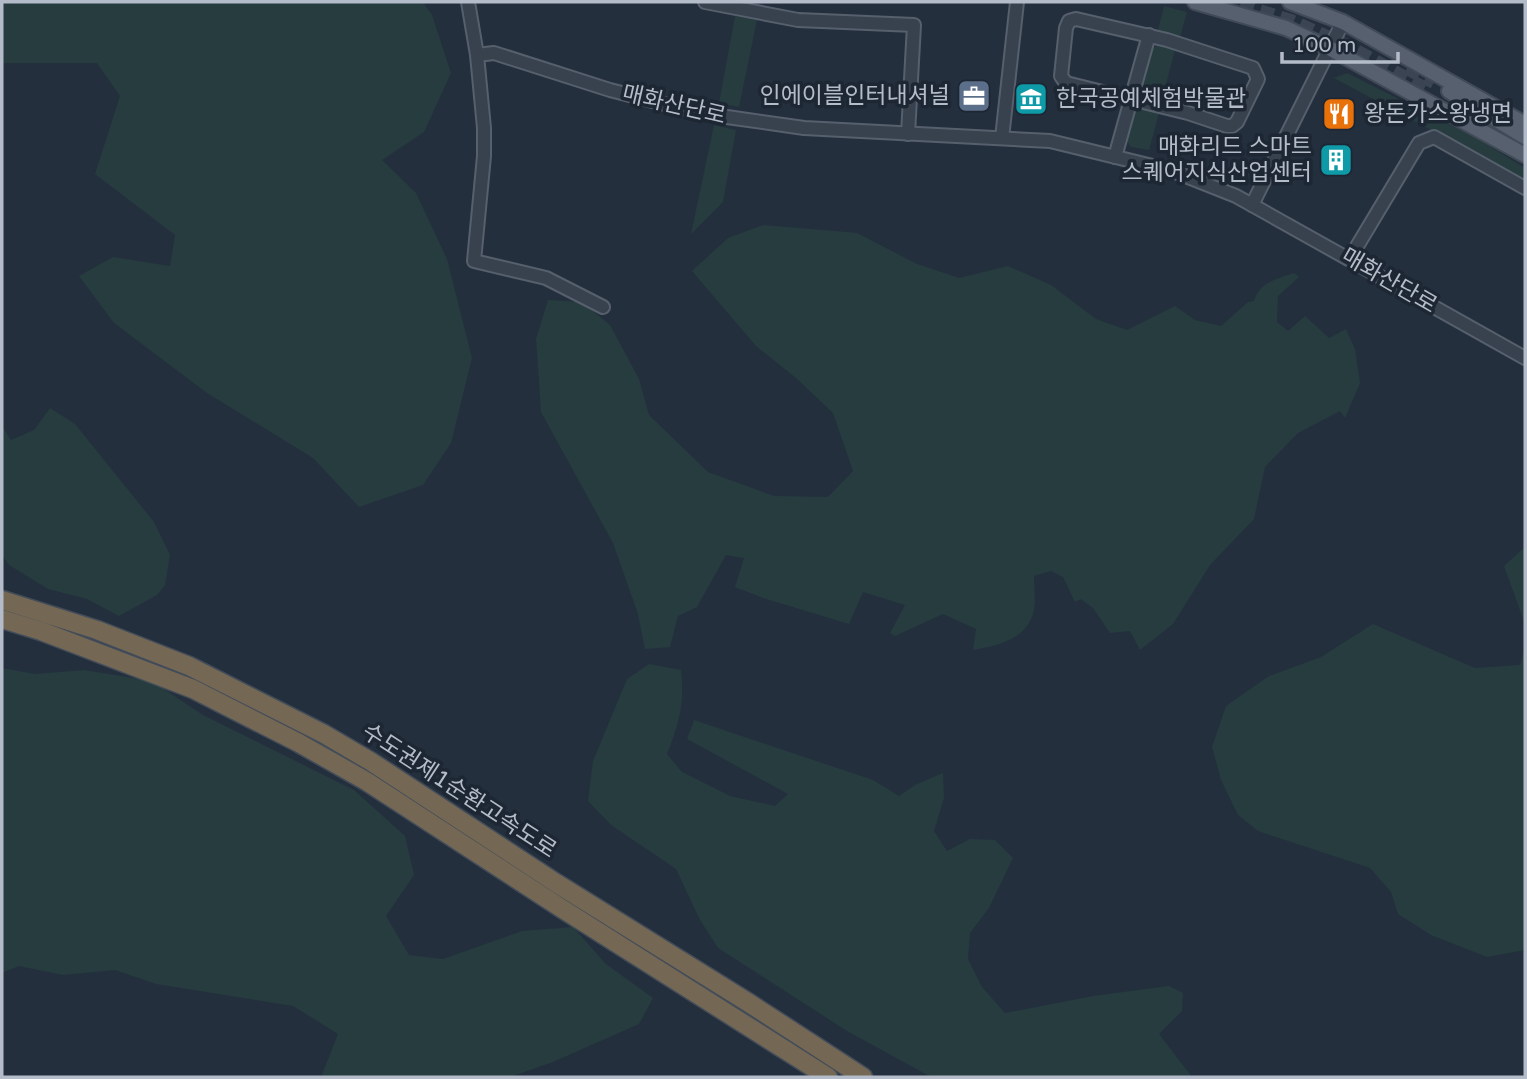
<svg xmlns="http://www.w3.org/2000/svg" width="1527" height="1079" font-family="'Varela Round','Noto Sans KR',sans-serif">
	<style>
		.green { fill: #263c3f }
		.lines { fill: none; stroke-linecap: round; stroke-linejoin: round }
		.major-tunnel { stroke: #3a4453; stroke-width: 14; stroke-dasharray: 14 7; stroke-linecap: butt }
		.minor-casing { stroke: #565f6c; stroke-width: 16 }
		.major-casing { stroke: #414a57; stroke-width: 18 }
		.highway-casing { stroke: #434c59; stroke-width: 21 }
		.minor { stroke: #38414e; stroke-width: 12 }
		.major { stroke: #56606e; stroke-width: 14 }
		.highway { stroke: #746855; stroke-width: 18 }
		.labels { text-anchor: middle; dominant-baseline: central; stroke-width: 7; stroke-linejoin: round; paint-order: stroke }
		.poi-label { font-size: 23px; fill: #b4bcc9; stroke: #1d2633; text-anchor: end }
		.street-label { font-size: 23px; fill: #b4bcc9; stroke: #1d2633 }
	</style>
	<rect width="100%" height="100%" fill="#242f3e"/>
	<g class="green">
		<path d="M2,2H423L432,15L451,73L424,132L382,160L416,193L447,259L472,358L451,443L423,485L359,507L313,458L207,393L114,323L79,276L113,257L170,266L175,235L95,174L120,96L97,63H2Z"/>
		<path d="M1164,6L1187,12L1180,37L1158,30Z"/>
		<path d="M735,16L757,20L739,107L719,103Z"/>
		<path d="M1159,45L1175,50L1162,99L1145,94L1141,88L1153,48Z"/>
		<path d="M1347,73L1476,138L1525,168V180L1334,78Z"/>
		<path d="M1142,108L1159,113L1149,150L1131,147L1127,141L1135,111Z"/>
		<path d="M714,125L736,130L723,202L691,234Z"/>
		<path d="M763,225L857,233L917,264L959,278L1008,266L1051,285L1096,319L1127,330L1175,306L1195,320L1221,326L1248,302L1254,301C1259,282 1277,279 1294,273L1299,277L1278,296L1277,322L1288,331L1305,316L1329,338L1346,329L1355,349L1360,383L1345,418L1340,411L1298,433L1265,467L1254,519L1210,565L1173,624L1140,650L1130,631L1110,633L1093,608L1081,599L1075,602L1063,577L1051,571L1034,576C1034,587 1036,599 1034,610C1028,639 998,646 973,650L976,629L943,614L895,636L890,633L905,605L863,592L849,624L763,598L735,587L744,558L726,555L697,607L678,616L670,647L645,649L638,614L613,543L541,412L536,339L548,300L582,302L610,325L639,379L649,415L708,472L774,496L828,497L853,471L833,413L796,378L756,346L692,271L728,238Z"/>
		<path d="M50,408L75,424L154,522L170,555L165,585L157,595L119,616L87,599L48,589L9,565L2,555V426L11,440L34,430Z"/>
		<path d="M1525,547V624L1504,566Z"/>
		<path d="M1373,624L1475,668L1520,665L1525,647V950L1487,957L1431,935L1398,914L1391,892L1370,868L1258,831L1238,815L1221,780L1212,747L1226,706L1269,676L1321,657Z"/>
		<path d="M649,664L681,670C685,703 679,723 667,754L682,772L730,796L775,806L788,794L687,739L694,720L873,780L899,796L915,785L943,773L944,798L934,831L947,851L970,839L995,840L1013,858L989,908L970,933L968,959L982,987L1005,1013L1093,996L1169,986L1183,993L1182,1011L1159,1034L1192,1077H931L847,1031L718,948L700,920L676,869L611,825L588,801L593,761L627,679Z"/>
		<path d="M2,668L35,674L84,670L152,681L203,715L354,790L405,836L414,875L386,916L409,955L443,959L522,931L573,927L606,964L653,998L639,1024L553,1062L510,1077H321L338,1034L293,1006L156,984L115,970L63,975L19,966L2,973Z"/>
	</g>
	<g class="lines">
		<g class="major-tunnel">
			<path d="M1240,5L1291,21L1349,47L1429,91"/>
			<path d="M1407,68L1434,82"/>
		</g>
		<defs>
			<g id="minor">
				<path d="M468,2L477,55L484,128V156L474,261L546,278L603,307"/>
				<path d="M705,2L798,20L914,25L908,134"/>
				<path d="M1076,19L1167,40L1253,68L1258,79L1237,122L1232,126H1227L1188,113L1066,83L1061,76L1066,28L1069,21Z"/>
				<path d="M477,55L494,53L610,90L676,107L727,117L804,128L1050,141L1173,171L1236,196L1525,358"/>
				<path d="M1002,138L1017,2"/>
				<path d="M1115,157L1149,35"/>
				<path d="M1252,205L1343,22"/>
				<path d="M1350,258L1419,143L1434,137L1525,188"/>
			</g>
			<g id="major">
				<path d="M1195,2L1286,28L1331,49L1525,155"/>
				<path d="M1290,2L1343,22L1525,124"/>
				<path d="M1449,91L1525,137"/>
			</g>
			<g id="highway">
				<path d="M2,600L97,630L189,666L324,734L370,761L556,883L749,1003L863,1077"/>
				<path d="M2,619L41,631L193,689L299,743L366,781L561,908L828,1077"/>
			</g>
		</defs>
		<use href="#minor" class="minor-casing"/>
		<use href="#major" class="major-casing"/>
		<use href="#highway" class="highway-casing"/>
		<use href="#minor" class="minor"/>
		<use href="#major" class="major"/>
		<use href="#highway" class="highway"/>
	</g>
	<defs>
		<symbol id="office-square" viewBox="-11 -11 22 22"><rect x="-9" y="-9" width="18" height="18" rx="4" fill="#5c6f8a" stroke="#1d2633"/><path d="M-6-3h4V-5.5h4V-3h4V5H-6ZM-1-4.5V-3h2v-1.5ZM-6 0V1H6V0Z" fill="#fff"/></symbol>
		<symbol id="museum-square" viewBox="-11 -11 22 22"><rect x="-9" y="-9" width="18" height="18" rx="4" fill="#0f9aa8" stroke="#1d2633"/><path d="M0-6L6-3V-2H-6V-3ZM-5-1h2V3h-2ZM-1-1h2V3h-2ZM3-1h2V3H3ZM-6 4H6V6H-6Z" fill="#fff"/></symbol>
		<symbol id="restaurant-square" viewBox="-11 -11 22 22"><rect x="-9" y="-9" width="18" height="18" rx="4" fill="#e8710a" stroke="#1d2633"/><path d="M-5-6h1v4h1v-4h1v4h1v-4h1v5L-1.5 .5V6h-2V.5L-5-1ZM5-6V6H3V1.5H1.5Q1.5-4 5-6Z" fill="#fff"/></symbol>
		<symbol id="building-square" viewBox="-11 -11 22 22"><rect x="-9" y="-9" width="18" height="18" rx="4" fill="#0f9aa8" stroke="#1d2633"/><path d="M-4-6H4V6H1V3H-1V6H-4ZM-2.5-4.3h1.7v1.8h-1.7ZM.8-4.3h1.7v1.8H.8ZM-2.5-1h1.7V.8h-1.7ZM.8-1h1.7V.8H.8Z" fill="#fff"/></symbol>
	</defs>
	<g fill-rule="evenodd">
		<use href="#office-square" x="955" y="77" width="38" height="38"/>
		<use href="#museum-square" x="1012" y="80" width="38" height="38"/>
		<use href="#restaurant-square" x="1320" y="95" width="38" height="38"/>
		<use href="#building-square" x="1317" y="141" width="38" height="38"/>
	</g>
	<g class="labels">
		<g class="poi-label">
			<text x="950" y="96">인에이블인터내셔널</text>
			<text x="1056" y="99" text-anchor="start">한국공예체험박물관</text>
			<text x="1364" y="114" text-anchor="start">왕돈가스왕냉면</text>
			<text x="1312" y="147">매화리드 스마트<tspan x="1312" dy="26">스퀘어지식산업센터</tspan></text>
		</g>
		<g class="street-label">
			<text transform="translate(674 105) rotate(13)">매화산단로</text>
			<text transform="translate(1389 281) rotate(30)">매화산단로</text>
			<text transform="translate(459 791) rotate(33)">수도권제1순환고속도로</text>
		</g>
	</g>
	<rect width="1527" height="1079" fill="none" stroke="#b4bcc9" stroke-width="7"/>
	<path d="M1282 52v10h116v-10" fill="none" stroke="#b4bcc9" stroke-width="3.5"/>
	<text x="1292" y="52" font-size="21" fill="#b4bcc9" stroke="#1d2633" stroke-width="5" paint-order="stroke">100 m</text>
</svg>
